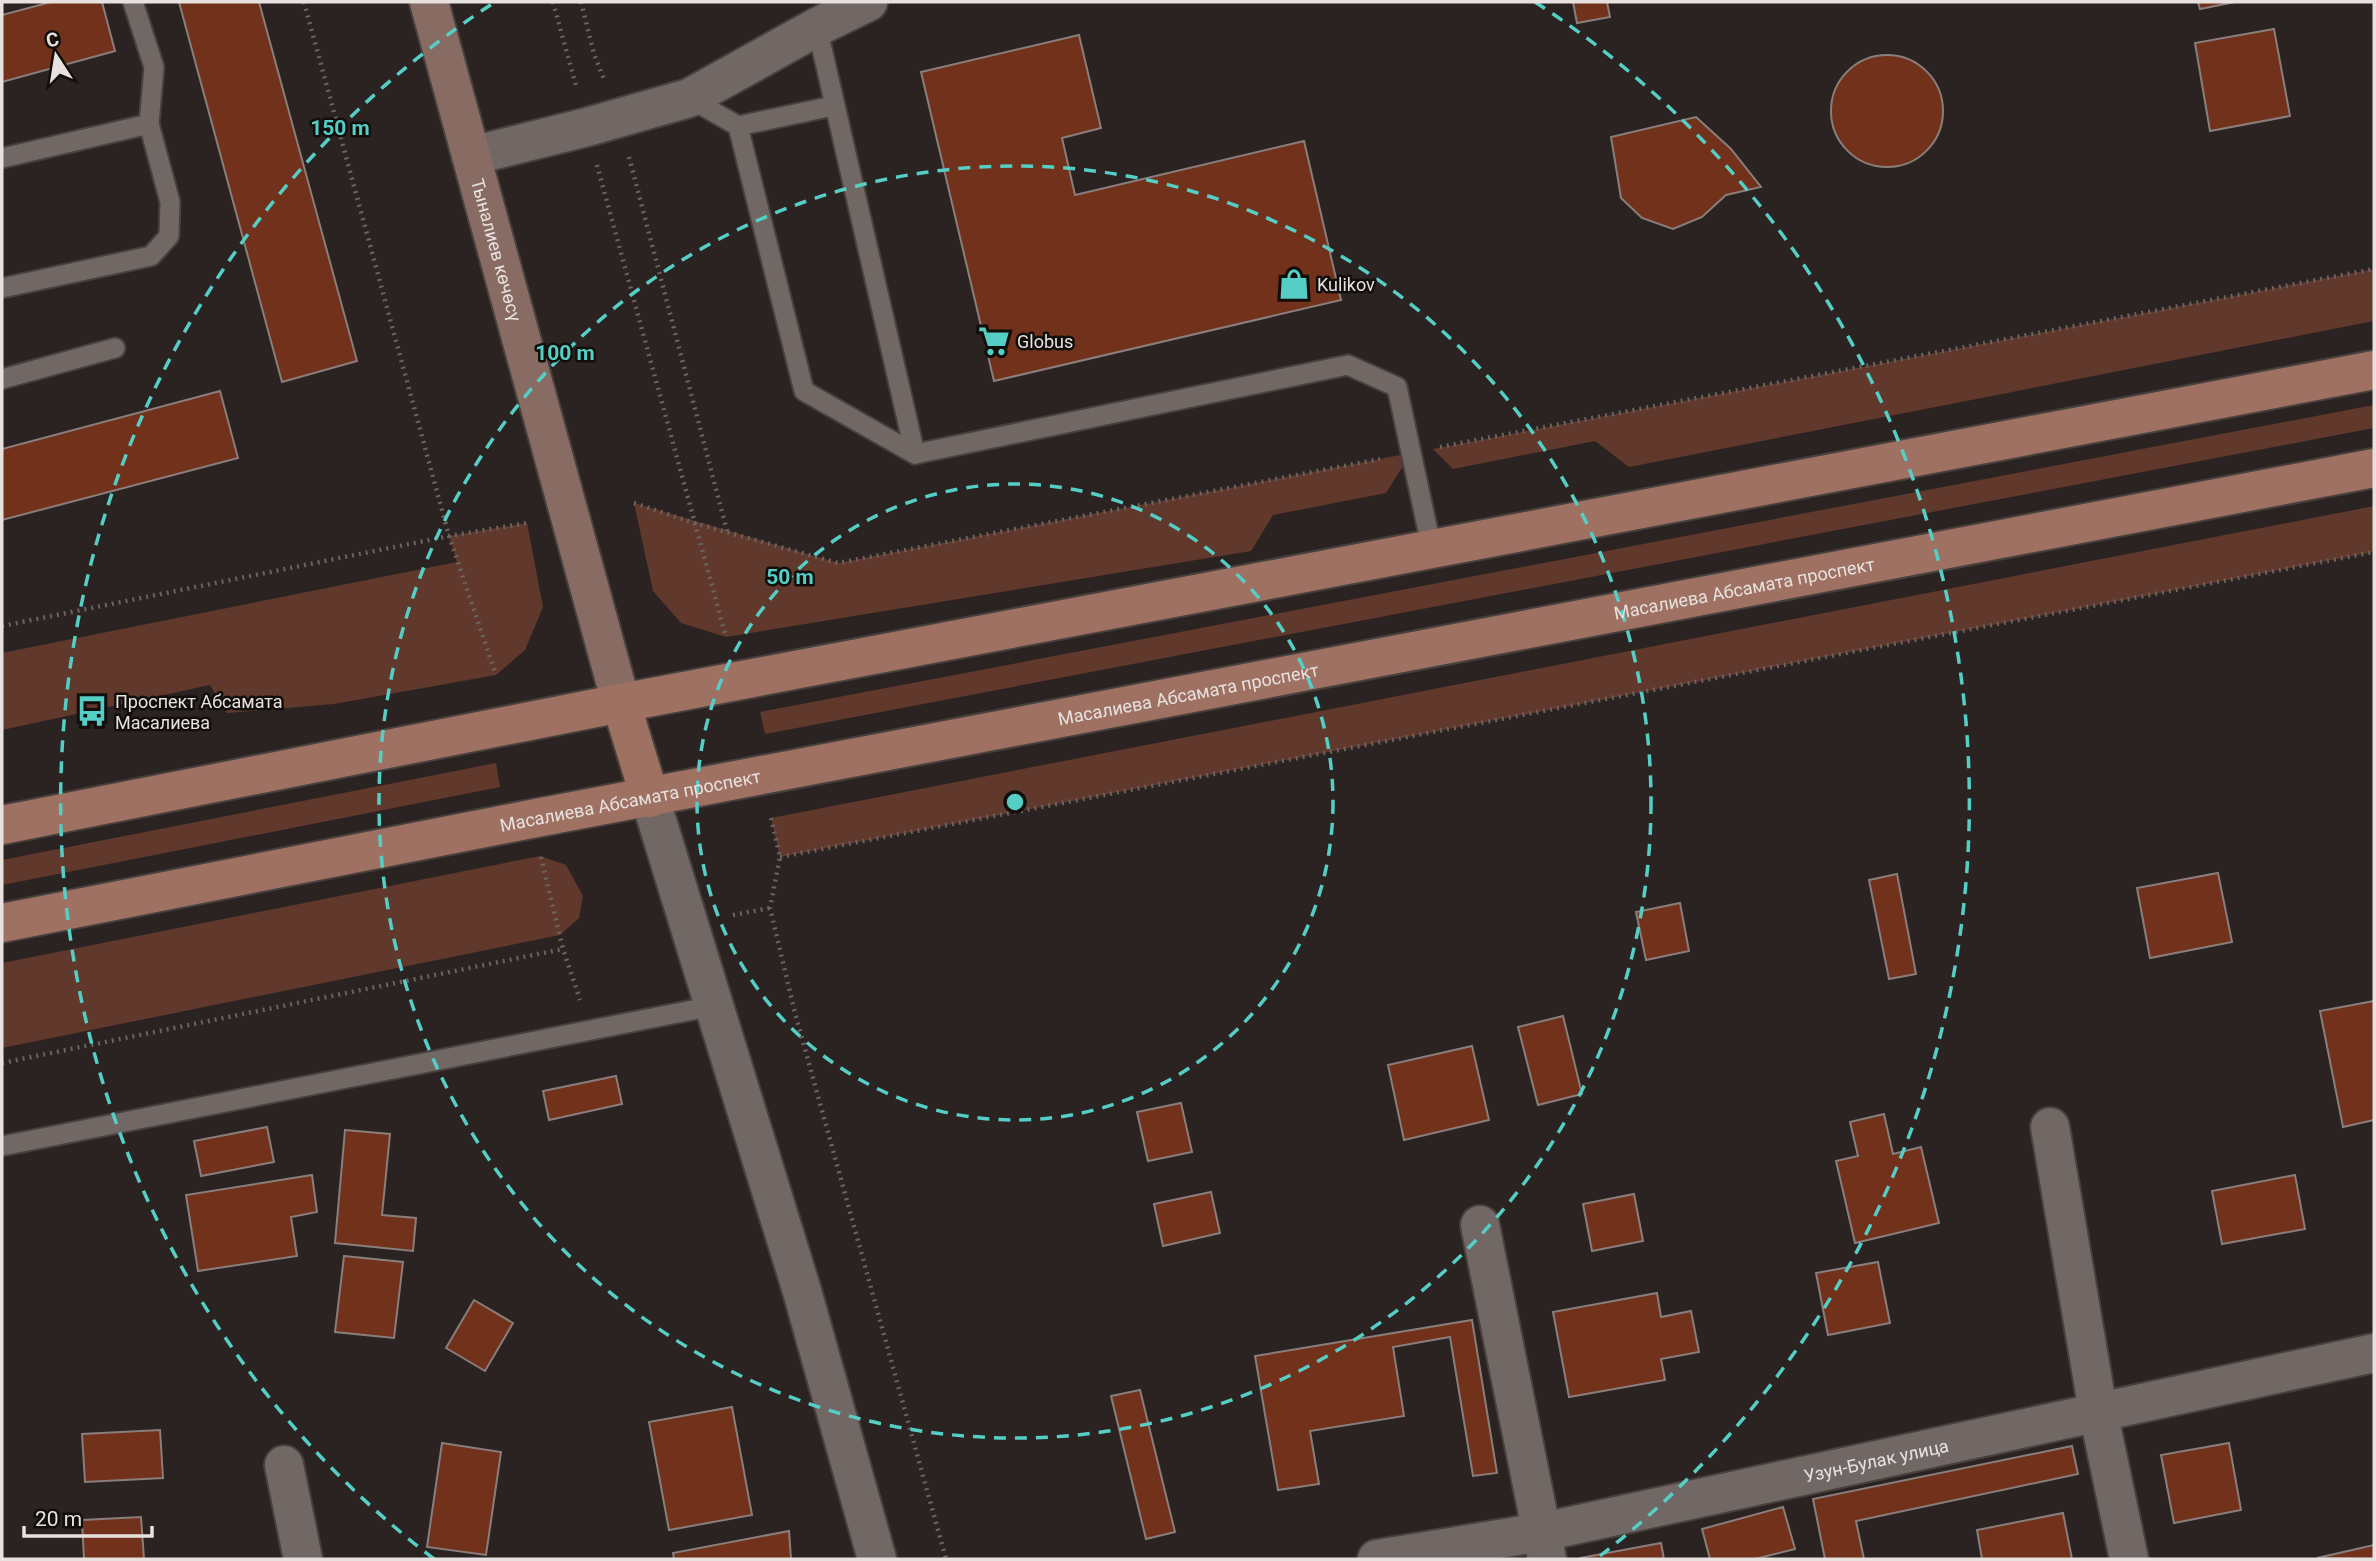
<svg xmlns="http://www.w3.org/2000/svg" width="2376" height="1561" font-family="Roboto,sans-serif">
	<style>
		.green { fill: #61392c }
		.building { fill: #71311b; stroke: #897e7b; stroke-width: 2 }
		.lines { fill: none; stroke-linecap: round; stroke-linejoin: round }
		.service-casing { stroke: #47403d; stroke-width: 23 }
		.minor-casing { stroke: #47403d; stroke-width: 42 }
		.tertiary-casing { stroke: #47403d; stroke-width: 42 }
		.secondary-casing { stroke: #47403d; stroke-width: 42 }
		.primary-casing { stroke: #47403d; stroke-width: 42 }
		.path { stroke: #6a6361; stroke-width: 4.5; stroke-dasharray: 2 5; stroke-linecap: butt }
		.service { stroke: #716764; stroke-width: 19 }
		.minor { stroke: #716764; stroke-width: 38 }
		.tertiary { stroke: #716764; stroke-width: 38 }
		.secondary { stroke: #886c63; stroke-width: 38 }
		.primary { stroke: #9f7162; stroke-width: 38 }
		.ring { fill: none; stroke: #55cec5; stroke-width: 3.5; stroke-dasharray: 12 9 }
		.labels { text-anchor: middle; dominant-baseline: central; stroke-width: 5; stroke-linejoin: round; paint-order: stroke }
		.street-label { font-size: 18px; fill: #e7e2e0; stroke: #110e0c }
		.poi-label { font-size: 18px; fill: #e7e2e0; stroke: #110e0c; text-anchor: start }
		.centre { fill: #55cec5; stroke: #110e0c; stroke-width: 3.5 }
		.ring-label { font-size: 21px; text-anchor: middle; font-weight: bold; fill: #55cec5; stroke: #110e0c; stroke-width: 5; stroke-linejoin: round; paint-order: stroke }
	</style>
	<rect width="100%" height="100%" fill="#2b2321"/>
	<g class="green">
		<path d="M2374,269V321L1629,467L1595,441L1453,469L1433,449Z"/>
		<path d="M2374,405V428L765,734L760,712Z"/>
		<path d="M1411,453L1386,493L1273,515L1251,551L726,637L681,623L653,591L634,503L838,563Z"/>
		<path d="M2374,506V552L780,857L771,818Z"/>
		<path d="M527,523L543,607L525,650L496,675L334,704L227,713L210,685L2,730V653L457,562L449,536Z"/>
		<path d="M496,763L500,787L2,885V860Z"/>
		<path d="M540,856L566,865L583,896L579,918L560,935L2,1048V963Z"/>
	</g>
	<g class="building">
		<path d="M51,2H102L115,51L2,82V15Z"/>
		<path d="M179,2H259L357,361L282,382Z"/>
		<path d="M1573,2H1607L1610,17L1577,23Z"/>
		<path d="M2198,2H2235L2200,9Z"/>
		<path d="M2274,29L2290,116L2210,131L2195,43Z"/>
		<path d="M1079,35L1101,128L1062,138L1075,195L1304,141L1341,300L994,381L921,72Z"/>
		<circle cx="1887" cy="111" r="56"/>
		<path d="M1696,117L1731,149L1761,187L1726,195L1702,217L1673,229L1642,218L1621,198L1611,137Z"/>
		<path d="M220,391L238,458L2,520V449Z"/>
		<path d="M2218,873L2232,942L2150,958L2137,888Z"/>
		<path d="M1897,874L1916,974L1889,979L1869,880Z"/>
		<path d="M1680,903L1689,951L1646,960L1636,912Z"/>
		<path d="M2374,1001V1120L2343,1127L2320,1011Z"/>
		<path d="M1563,1016L1582,1094L1538,1105L1518,1027Z"/>
		<path d="M1472,1046L1489,1120L1404,1140L1388,1065Z"/>
		<path d="M616,1076L622,1104L549,1120L543,1091Z"/>
		<path d="M1181,1103L1192,1152L1148,1161L1137,1112Z"/>
		<path d="M1884,1114L1893,1154L1921,1147L1939,1223L1855,1243L1836,1161L1858,1156L1850,1122Z"/>
		<path d="M267,1127L274,1162L201,1176L194,1141Z"/>
		<path d="M345,1130L390,1134L382,1215L416,1218L413,1251L335,1243Z"/>
		<path d="M312,1175L317,1212L291,1217L297,1256L198,1271L186,1195Z"/>
		<path d="M2295,1175L2305,1229L2222,1244L2212,1191Z"/>
		<path d="M1211,1192L1220,1233L1163,1246L1154,1204Z"/>
		<path d="M1634,1194L1643,1241L1592,1251L1583,1204Z"/>
		<path d="M344,1256L403,1262L394,1338L335,1332Z"/>
		<path d="M1878,1262L1890,1323L1828,1335L1816,1273Z"/>
		<path d="M1657,1293L1661,1317L1691,1311L1699,1352L1661,1359L1665,1380L1569,1397L1553,1312Z"/>
		<path d="M474,1300L513,1323L485,1371L446,1348Z"/>
		<path d="M1472,1320L1497,1473L1473,1476L1450,1337L1393,1347L1404,1416L1310,1431L1319,1484L1278,1490L1255,1356Z"/>
		<path d="M1140,1390L1175,1532L1146,1539L1111,1396Z"/>
		<path d="M732,1407L752,1515L669,1530L649,1422Z"/>
		<path d="M160,1430L163,1478L85,1482L82,1434Z"/>
		<path d="M442,1443L501,1452L486,1555L427,1547Z"/>
		<path d="M2229,1443L2241,1510L2174,1523L2161,1455Z"/>
		<path d="M2072,1446L2078,1474L1856,1521L1864,1559H1825L1813,1499Z"/>
		<path d="M1783,1507L1795,1549L1755,1559H1710L1702,1529Z"/>
		<path d="M2063,1513L2072,1559H1982L1977,1530Z"/>
		<path d="M141,1517L144,1559H84L82,1520Z"/>
		<path d="M789,1531L791,1559H674L673,1553Z"/>
		<path d="M1661,1543L1664,1559H1580V1558Z"/>
		<path d="M2374,1545V1559L2317,1558Z"/>
	</g>
	<g class="lines">
		<defs>
			<g id="service">
				<path d="M817,27L915,454L1348,365L1397,387L1432,550"/>
				<path d="M689,98L738,126L804,391L915,454"/>
				<path d="M738,126L833,106"/>
				<path d="M2,158L149,124L154,67L133,2"/>
				<path d="M2,288L151,256L169,236L170,202L149,124"/>
				<path d="M2,379L115,348"/>
				<path d="M2,1146L713,1006"/>
			</g>
			<g id="minor">
				<path d="M471,156L587,127L689,98L817,27L868,2"/>
				<path d="M2050,1127L2098,1411L2129,1559"/>
				<path d="M1480,1225L1547,1559"/>
				<path d="M284,1465L303,1559"/>
				<path id="s1" d="M1377,1559L1542,1532L2374,1353"/>
			</g>
			<path id="tertiary" d="M650,798L802,1291L877,1559"/>
			<g id="secondary">
				<path id="s2" d="M429,2L621,703"/>
			</g>
			<g id="primary">
				<path d="M621,703L650,798"/>
				<path d="M2,825L621,703L2374,370"/>
				<path id="s3" d="M2,923L531,819L2374,468"/>
			</g>
		</defs>
		<use href="#service" class="service-casing"/>
		<use href="#minor" class="minor-casing"/>
		<use href="#tertiary" class="tertiary-casing"/>
		<use href="#secondary" class="secondary-casing"/>
		<use href="#primary" class="primary-casing"/>
		<g class="path">
			<path d="M304,2L449,536L496,675"/>
			<path d="M553,2L577,89"/>
			<path d="M581,2L594,54L604,79"/>
			<path d="M629,157L727,531"/>
			<path d="M597,165L726,637"/>
			<path d="M1440,447L2374,269"/>
			<path d="M634,503L694,523L838,563L1380,459"/>
			<path d="M2,626L449,536L527,523"/>
			<path d="M771,818L780,857L770,908L795,1013L946,1559"/>
			<path d="M541,857L563,949L580,1000"/>
			<path d="M780,857L2374,552"/>
			<path d="M733,915L770,908"/>
			<path d="M2,1063L563,949"/>
		</g>
		<use href="#service" class="service"/>
		<use href="#minor" class="minor"/>
		<use href="#tertiary" class="tertiary"/>
		<use href="#secondary" class="secondary"/>
		<use href="#primary" class="primary"/>
	</g>
	<g class="ring">
		<circle cx="1015" cy="802" r="318"/>
		<circle cx="1015" cy="802" r="636"/>
		<path d="M434 1559A954 954 0 0 1 495 2M1535 2A954 954 0 0 1 1596 1559"/>
	</g>
	<defs>
		<symbol id="shop-bare" viewBox="-9 -9 18 18"><path d="M-5-2.5h2.3a2.7 3.5 0 0 1 5.4 0H5L5.5 6h-11ZM-1.5-2.5h3a1.5 2.3 0 0 0-3 0Z" fill="#55cec5" stroke="#110e0c" stroke-width="2.5" paint-order="stroke"/></symbol>
		<symbol id="supermarket-bare" viewBox="-9 -9 18 18"><path d="M-6-5.5h2.5l.6 2H6L4.5 2H-2.5L-4.4-4H-6ZM-1.5 3.2a1.3 1.3 0 1 0 .1 0ZM3 3.2a1.3 1.3 0 1 0 .1 0Z" fill="#55cec5" stroke="#110e0c" stroke-width="2.5" paint-order="stroke"/></symbol>
		<symbol id="bus-bare" viewBox="-9 -9 18 18"><path d="M-5-6H5V4H4V6H2V4H-2V6H-4V4H-5ZM-3.5-4V0h7V-4ZM-3.5 1.2v1.5H-2V1.2ZM2 1.2v1.5H3.5V1.2Z" fill="#55cec5" stroke="#110e0c" stroke-width="2.5" paint-order="stroke"/></symbol>
	</defs>
	<g fill-rule="evenodd">
		<use href="#shop-bare" x="1272" y="262" width="44" height="44"/>
		<use href="#supermarket-bare" x="972" y="319" width="44" height="44"/>
		<use href="#bus-bare" x="70" y="689" width="44" height="44"/>
	</g>
	<g class="labels">
		<g class="street-label">
			<text stroke="none"><textPath href="#s2" startOffset="257">Тыналиев көчөсү</textPath></text>
			<text stroke="none"><textPath href="#s3" startOffset="1774">Масалиева Абсамата проспект</textPath></text>
			<text stroke="none"><textPath href="#s3" startOffset="1208">Масалиева Абсамата проспект</textPath></text>
			<text stroke="none"><textPath href="#s3" startOffset="640">Масалиева Абсамата проспект</textPath></text>
			<text stroke="none"><textPath href="#s1" startOffset="509">Узун-Булак улица</textPath></text>
		</g>
		<g class="poi-label">
			<text x="1317" y="284">Kulikov</text>
			<text x="1017" y="341">Globus</text>
			<text x="115" y="701">Проспект Абсамата<tspan x="115" dy="21">Масалиева</tspan></text>
		</g>
	</g>
	<circle cx="1015" cy="802" r="10" class="centre"/>
	<g class="ring-label">
		<text x="340" y="135">150 m</text>
		<text x="565" y="360">100 m</text>
		<text x="790" y="584">50 m</text>
	</g>
	<rect width="2376" height="1561" fill="none" stroke="#e7e2e0" stroke-width="7"/>
	<g transform="translate(56 56) rotate(348)" stroke="#110e0c" stroke-width="5" paint-order="stroke">
	<path d="M0-5L12 26L0 18L-12 26Z" fill="#e7e2e0"/>
	<text y="-10" font-size="19" font-weight="bold" text-anchor="middle" fill="#e7e2e0">С</text>
	</g>
	<path d="M24 1526v10h128v-10" fill="none" stroke="#e7e2e0" stroke-width="3.5"/>
	<text x="35" y="1526" font-size="21" fill="#e7e2e0" stroke="#110e0c" stroke-width="5" paint-order="stroke">20 m</text>
</svg>
